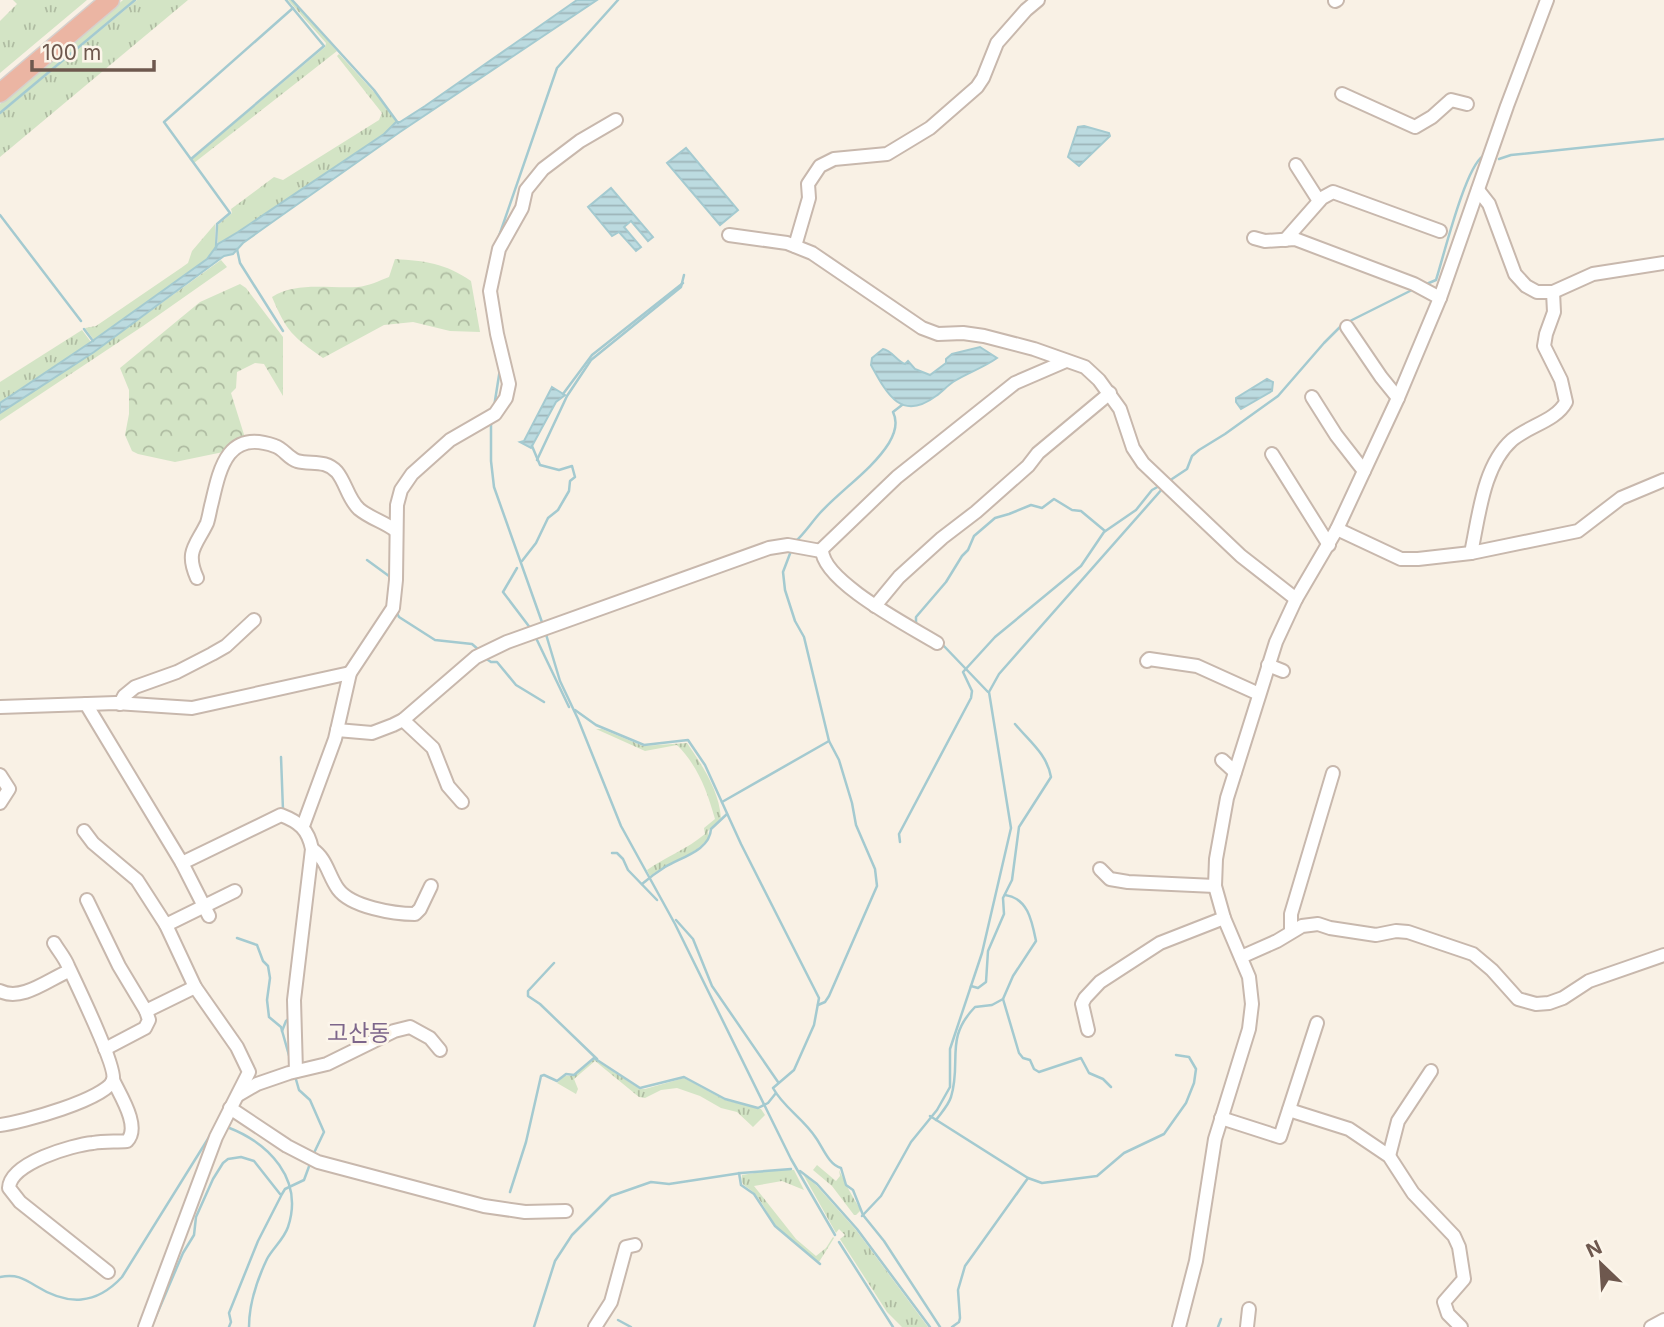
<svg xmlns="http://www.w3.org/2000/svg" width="1664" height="1327" font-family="Inter,'Noto Sans KR',sans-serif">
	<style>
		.grass { fill: url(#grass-tufts) }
		.forest { fill: url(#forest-crowns) }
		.water { fill: url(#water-rules); stroke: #a4cad0; stroke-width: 2 }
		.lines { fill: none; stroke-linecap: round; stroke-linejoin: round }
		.stream { stroke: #a4cad0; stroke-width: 2.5 }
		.minor-casing { stroke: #c8b8ad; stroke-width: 16 }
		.highway-casing { stroke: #d6d0cd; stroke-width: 21 }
		.minor { stroke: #fff; stroke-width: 12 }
		.highway { stroke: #ebb5a3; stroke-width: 18 }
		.labels { text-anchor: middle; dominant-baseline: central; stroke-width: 5; stroke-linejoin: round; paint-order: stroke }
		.quarter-label { font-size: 23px; fill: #7d668b; stroke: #fcf5ea }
	</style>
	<defs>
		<pattern id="grass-tufts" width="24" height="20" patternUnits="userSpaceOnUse" patternTransform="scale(1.75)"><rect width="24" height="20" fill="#d3e4c5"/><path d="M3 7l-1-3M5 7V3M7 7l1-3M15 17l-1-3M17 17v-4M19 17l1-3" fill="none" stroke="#afbca2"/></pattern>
		<pattern id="forest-crowns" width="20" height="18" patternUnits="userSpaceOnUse" patternTransform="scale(1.75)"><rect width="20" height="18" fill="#d3e4c5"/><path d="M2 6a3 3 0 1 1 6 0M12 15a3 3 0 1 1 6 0" fill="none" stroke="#afbca2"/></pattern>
		<pattern id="water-rules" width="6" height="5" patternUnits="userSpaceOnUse" patternTransform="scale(1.75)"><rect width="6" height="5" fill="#bcdbe0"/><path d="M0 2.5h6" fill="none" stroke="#9db4b8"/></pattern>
	</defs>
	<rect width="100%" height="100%" fill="#f9f1e5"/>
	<g class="grass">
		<path d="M13,0H87L0,73V21L17,4Z"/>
		<path d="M123,0H134L0,112V104Z"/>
		<path d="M137,0H188L0,157V114Z"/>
		<path d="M288,0H292L337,51L194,163L192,159L325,47L326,43Z"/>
		<path d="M339,54L385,104L396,122L384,134L238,232L218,244V225L232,213L231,209L274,177L283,180L379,120L382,113L337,56Z"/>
		<path d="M215,224V248L207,259L94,340L85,328L96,326L181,268L188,263L192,251Z"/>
		<path d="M221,260L227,267L143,326L0,421V413L94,352Z"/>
		<path d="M82,330L91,342L0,403V382Z"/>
		<path d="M596,729H602L643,746L687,743C702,765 719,790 721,818L708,831L709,837C695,856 669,862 650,876L647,870C666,857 687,849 705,834L704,828L715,819C707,791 698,766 677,745L645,751Z"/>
		<path d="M594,1059L640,1089H645L684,1078L725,1100L761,1109L765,1115L753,1127L737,1112L721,1108L700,1096L677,1088L661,1090L645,1098L639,1097L595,1061L574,1079L578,1089L576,1094L557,1083L564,1076H574Z"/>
		<path d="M817,1165L836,1181L840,1176L839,1170C846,1184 852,1197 861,1210L856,1215H854L832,1186L813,1170Z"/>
		<path d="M781,1169L794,1170L804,1190L782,1181L754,1186L796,1239L816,1256L826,1248L833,1237L834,1238L819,1262C804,1251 787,1239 775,1225C768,1215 761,1199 753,1192C746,1185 740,1187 742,1175Z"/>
		<path d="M803,1174L816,1185L856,1230L928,1327H902L887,1312L840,1239L845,1235L839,1229L836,1233Z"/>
	</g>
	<g class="forest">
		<path d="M395,259C425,261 445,263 471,281L480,332L450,331L413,322L384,325L323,358C292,336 287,332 272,297C297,281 329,289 358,287C368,286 379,281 389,277Z"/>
		<path d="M240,284L246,288L283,337V396L264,364L255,363L237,372L236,388L231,393L246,441L228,451L175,462L138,454L132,451L125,435L129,414V390L120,368L200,302Z"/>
	</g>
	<g class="water">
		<path d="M577,0H597L400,132L278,218L243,243L233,254L224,256L94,352L0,413V403L91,342L207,259L218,244L238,232L384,134L396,122H400L425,106Z"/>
		<path d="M1084,126L1109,133L1110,136L1079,166L1068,157L1078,127Z"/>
		<path d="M686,148L738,210L720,225L667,163Z"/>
		<path d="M611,188L653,237L648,241L631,221L624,227L641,247L636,251L619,232L612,236L588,207Z"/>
		<path d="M980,347L997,358C983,368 967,373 953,382C947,386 942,392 936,396C901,422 887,394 871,365L872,358L883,349C891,350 897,361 905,364L908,361L915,369L930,375L946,363V359L952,354Z"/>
		<path d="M1267,379L1273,382L1272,391L1241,409L1236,402V398Z"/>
		<path d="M552,387L565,395L556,402L531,448L520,442L524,441Z"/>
	</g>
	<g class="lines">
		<g class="stream">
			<path d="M292,0L374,90L398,123"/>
			<path d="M0,113L135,0"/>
			<path d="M191,159L324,46L286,0"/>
			<path d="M1499,159L1511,155L1664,139"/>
			<path d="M0,215L81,321"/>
			<path d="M498,239L557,68L618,0"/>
			<path d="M216,249L217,224L230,213L164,122L293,8"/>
			<path d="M237,249L240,263L283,331"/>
			<path d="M1424,285L1436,280C1444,255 1465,168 1483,156"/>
			<path d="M485,290L489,266"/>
			<path d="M1348,322L1414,289"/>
			<path d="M84,329L93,341"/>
			<path d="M563,394L592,355L683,283"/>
			<path d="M494,407L500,369"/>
			<path d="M491,420V461L494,487L543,625"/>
			<path d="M537,460L567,396L591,360L681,287L684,275"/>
			<path d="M1169,481L1187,469L1192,456L1199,450L1225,434L1278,396L1324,343L1342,325"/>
			<path d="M795,542C805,533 811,523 820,513C842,489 872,470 889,443C895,433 898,422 893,412L902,405"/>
			<path d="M367,560L393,579"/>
			<path d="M522,561L536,543L548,518L558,510L569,491L570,481L575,477L572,466L559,470L540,465L532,446"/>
			<path d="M517,568L503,592L531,629"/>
			<path d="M397,613L399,617L435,640L472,644L479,650"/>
			<path d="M916,626V617L946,582L962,556L968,550L974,536L995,518L1009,514L1031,505L1042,508L1054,499L1072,510L1081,511L1105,531"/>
			<path d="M545,631L560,681L578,719L621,826L675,924L791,1159L835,1235"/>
			<path d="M536,638L569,707"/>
			<path d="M942,644L988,692"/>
			<path d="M485,658L491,662H497L516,685L544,702"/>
			<path d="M575,710L596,725L644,745L688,740L705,765L741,844L819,998L814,1025L794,1070L773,1088C783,1107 804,1119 816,1138C823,1148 829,1165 841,1168L846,1185L853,1190L863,1215L884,1241L940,1327"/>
			<path d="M281,757L283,810"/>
			<path d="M722,802L829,741L804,637L795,621L785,590L783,572L791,551"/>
			<path d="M900,842L899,834L971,698L972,691L963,672L995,637L1081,566L1104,532L1136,510L1152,490L1161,485"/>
			<path d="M612,853H617L623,859L628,870L657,900"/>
			<path d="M642,884C649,878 657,872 665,867C682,857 710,850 711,829L727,814"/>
			<path d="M1005,895C1028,898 1032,921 1036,941L1013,976L1003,999L1019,1053L1023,1058L1030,1060L1034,1069L1039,1072L1081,1058L1089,1073L1103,1079L1111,1087"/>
			<path d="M676,920L693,939L712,986L778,1082"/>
			<path d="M237,938L257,945L263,961L268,966L270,978L267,1000L269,1017L281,1027L290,1059"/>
			<path d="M554,963L528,991V996L540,1004L597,1059"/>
			<path d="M971,986L978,988L986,982L988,951L1004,914L1003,898L1012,880L1019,827L1051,777C1047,754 1029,741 1015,724"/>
			<path d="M818,1005L825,1002L829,996L877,886L875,869L856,825L852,803L839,760L829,741"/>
			<path d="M282,1031L286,1021L291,1017"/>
			<path d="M295,1076L299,1090L310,1100L324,1132L313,1155"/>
			<path d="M930,1116L1028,1178L1042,1183L1097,1176L1124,1153L1164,1134L1186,1103L1194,1083L1196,1069L1189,1057L1176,1055"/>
			<path d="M936,1120C941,1113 948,1106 951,1097C962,1061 944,1039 975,1007L992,1005L1003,999"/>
			<path d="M227,1127C269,1143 304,1179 288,1227C284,1239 273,1248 267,1259C257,1280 249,1304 249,1327"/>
			<path d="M800,1171L817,1184L857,1229L930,1327"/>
			<path d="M739,1173L741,1185L754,1194L775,1226L820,1264"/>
			<path d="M510,1192L526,1142L541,1076L544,1075L557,1081L566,1074L574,1075L594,1058L640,1088L684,1077L725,1099L758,1108L768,1103L776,1093"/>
			<path d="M862,1216L881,1196L911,1142L937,1110L950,1087V1049L982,953L1011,828L989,692L999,674L1163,488"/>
			<path d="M839,1242L893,1327"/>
			<path d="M0,1277C16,1274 23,1278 36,1286C68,1306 96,1305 122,1277L211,1134"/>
			<path d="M618,1320L631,1327"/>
			<path d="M154,1321L183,1253L194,1235L196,1217L213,1179L223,1163L228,1159L241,1157L254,1161L280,1194"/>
			<path d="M229,1327L231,1322L229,1313L258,1241L282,1194L285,1189L304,1180L311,1161"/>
			<path d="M534,1327L555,1261L572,1235L611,1196L651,1182L669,1184L741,1173L791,1169"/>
			<path d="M952,1327L959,1322L960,1318L958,1290L965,1266L1028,1178"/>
			<path d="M1218,1327L1221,1319"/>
		</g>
		<defs>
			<g id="minor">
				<path d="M1335,1L1337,0"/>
				<path d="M1342,94L1415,127L1432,117L1451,100L1467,104"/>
				<path d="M1296,165L1319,201"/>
				<path d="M1478,190L1489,204L1515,274L1526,286L1537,292H1553L1593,274L1664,263"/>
				<path d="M729,235L787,243L812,253L922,328L938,334L963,333L984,336L1034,349L1085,367L1099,380L1120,409L1133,448L1143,463L1241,556L1296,599"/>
				<path d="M1254,238L1265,241L1295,239L1414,284L1440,298"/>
				<path d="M1285,240L1322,198L1333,192L1440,231"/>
				<path d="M795,246L809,198L808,184L820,166L834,159L887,154L930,128L977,87L983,78L997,43L1026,10L1038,0"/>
				<path d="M1347,327L1381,377L1398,398"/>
				<path d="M1312,397L1336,435L1364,471"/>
				<path d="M1272,454L1329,545"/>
				<path d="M1337,529L1401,559H1418L1471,553L1578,531L1621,498L1664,480"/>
				<path d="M1471,553C1479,516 1483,466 1512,440C1528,426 1556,421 1566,402L1561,380L1544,346L1546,334L1554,312L1553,292"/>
				<path d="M197,578C185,551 196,546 207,523C209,517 210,509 212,502C220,467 228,429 275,446C284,449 288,458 297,461C311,465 325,459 337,472C346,483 348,499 359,509C371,519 385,522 396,531"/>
				<path d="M875,606L899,577L942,538L976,512L1028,466L1038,453L1110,393"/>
				<path d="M937,643C911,627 821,581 822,549L897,477L1015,383L1066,361"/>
				<path d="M1147,661L1149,659L1197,666L1259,694"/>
				<path d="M1268,665L1283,671"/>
				<path d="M86,704L182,863L209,916"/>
				<path d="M120,704L124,696L135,687L177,672L212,654L226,646L254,620"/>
				<path d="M0,707L116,703L192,708L350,673"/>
				<path d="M403,720L433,748L448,786L462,802"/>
				<path d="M337,730L372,733L393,725L403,720L476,657L507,642L769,548L788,545L821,551"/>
				<path d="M1222,760L1235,772"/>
				<path d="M0,775L9,789L0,803"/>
				<path d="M303,826L335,739L350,673L393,608L396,580L397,505L401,490L412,474L450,440L495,414L506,398L509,384L497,334L490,291L499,249L522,208L526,190L543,169L580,141L616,120"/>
				<path d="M84,831L93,843L137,880L166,925"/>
				<path d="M312,849C327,859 328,875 338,889C351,907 394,914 415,914L420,909L431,886"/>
				<path d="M182,863L281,815C299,822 308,829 312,849L294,1000L296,1071"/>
				<path d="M1100,869L1110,879L1128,882L1215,886"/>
				<path d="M87,900L119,966L146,1011"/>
				<path d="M1291,931V914L1333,773"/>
				<path d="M1241,957L1277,941L1302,926L1318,924L1330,928L1376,935L1396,931L1408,932L1473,954L1492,970L1518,999L1536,1004L1549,1003L1563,998L1589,981L1664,955"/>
				<path d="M0,991C22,1002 49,979 69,971"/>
				<path d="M1088,1030L1082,1004L1085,998L1100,982L1160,943L1224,918"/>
				<path d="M105,1049L145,1028L149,1020L146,1011L195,987"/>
				<path d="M238,1095L257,1084L289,1073L327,1064L394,1031L410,1027L430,1038L440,1050"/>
				<path d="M230,1108L287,1146L318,1162L484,1206L525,1212L566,1211"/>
				<path d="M1289,1110L1349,1129L1389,1156L1413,1193L1454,1236L1459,1247L1464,1279L1444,1302L1448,1314L1461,1327"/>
				<path d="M1221,1118L1280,1137L1317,1023"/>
				<path d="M0,1125C20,1123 107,1099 113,1080C117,1068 76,983 68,966C65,958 58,950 54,943"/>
				<path d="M1389,1156L1398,1121L1431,1071"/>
				<path d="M108,1272L20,1202L9,1188C10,1163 72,1145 93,1143C104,1141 116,1142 127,1141C141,1127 120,1095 113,1080"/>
				<path d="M145,1327L216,1137L249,1072L237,1047L195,987L166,925L235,891"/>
				<path d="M595,1327L611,1302L626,1247L635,1245"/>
				<path d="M1179,1327L1196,1261L1215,1139L1249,1029L1252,1004L1249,977L1224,918L1215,886L1216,859L1227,798L1276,642L1296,599L1337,529L1398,398L1440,298L1507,106L1547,0"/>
				<path d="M1247,1327L1249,1309"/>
				<path d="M1651,1327L1664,1320"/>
			</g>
			<path id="highway" d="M0,93L110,0"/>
		</defs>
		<use href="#minor" class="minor-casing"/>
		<use href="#highway" class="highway-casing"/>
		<use href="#minor" class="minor"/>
		<use href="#highway" class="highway"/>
	</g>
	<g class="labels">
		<g class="quarter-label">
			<text x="359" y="1033">고산동</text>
		</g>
	</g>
	<g transform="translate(1601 1264) rotate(335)" stroke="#fcf5ea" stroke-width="5" paint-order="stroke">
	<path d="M0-5L12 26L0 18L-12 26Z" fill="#6e584e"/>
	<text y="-10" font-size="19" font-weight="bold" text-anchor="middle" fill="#6e584e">N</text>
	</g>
	<path d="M32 60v10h122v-10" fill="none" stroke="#6e584e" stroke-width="3.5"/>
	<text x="42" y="60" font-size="21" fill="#6e584e" stroke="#fcf5ea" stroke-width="5" paint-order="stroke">100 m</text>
</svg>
